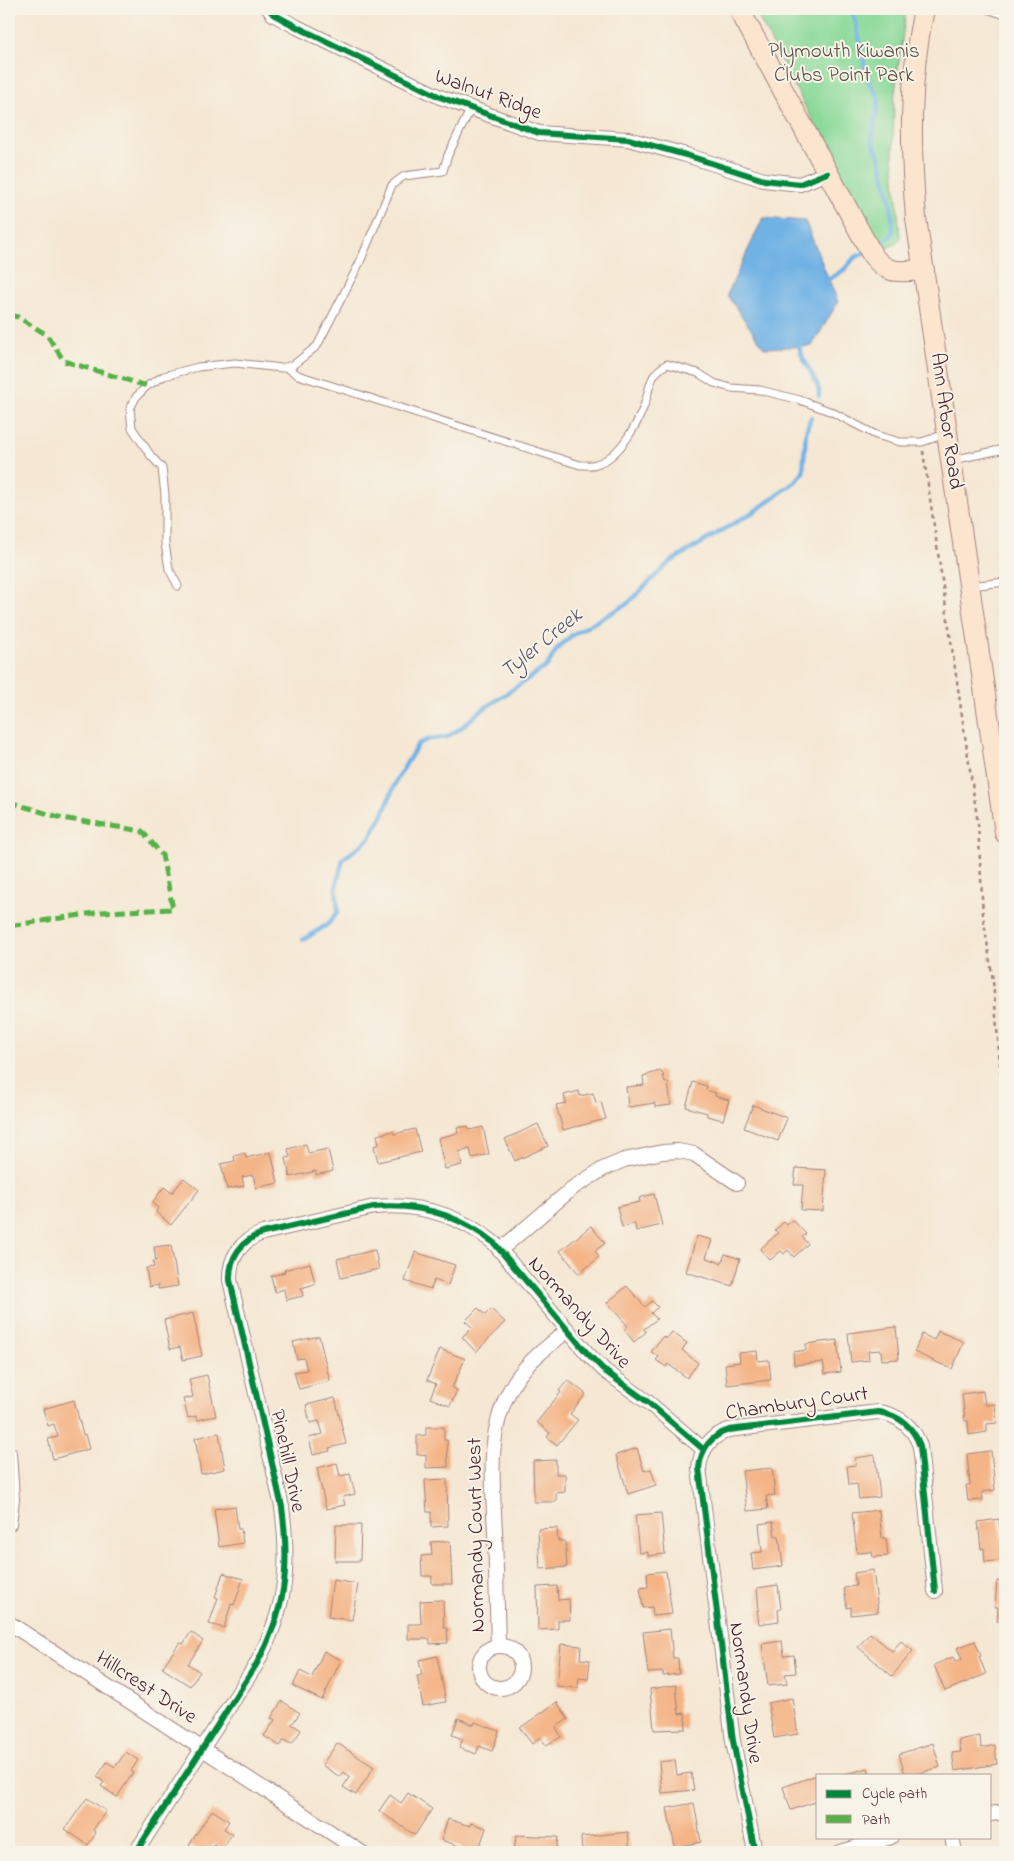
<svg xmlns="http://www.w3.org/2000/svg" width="1014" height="1861" font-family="'Indie Flower',sans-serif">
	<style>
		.green { fill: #89d998; stroke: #6a7c62 }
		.water { fill: #71b2e5; stroke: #5e6888 }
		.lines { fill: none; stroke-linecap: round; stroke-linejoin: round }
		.stream { stroke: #71b2e5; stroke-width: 4.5 }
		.building { fill: #f4b486 }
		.lane-casing { stroke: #a0837f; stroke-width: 9 }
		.street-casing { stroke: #a0837f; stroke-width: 16 }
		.secondary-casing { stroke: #a0837f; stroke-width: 22 }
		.path { stroke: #a0837f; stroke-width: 2.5; stroke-dasharray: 4 4; stroke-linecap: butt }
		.lane { stroke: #fff; stroke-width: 7 }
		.street { stroke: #fff; stroke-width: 14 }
		.secondary { stroke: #fce5cf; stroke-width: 20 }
		.quiet { stroke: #57b146; stroke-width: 5; stroke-dasharray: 10 5; stroke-linecap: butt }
		.cycleway-casing { stroke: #f7f3e8; stroke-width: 9 }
		.cycleway { stroke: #00873e; stroke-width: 6 }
		.labels { text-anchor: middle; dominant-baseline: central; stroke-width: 4; stroke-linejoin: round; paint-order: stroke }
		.park-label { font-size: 21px; fill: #5a4e46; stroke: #f7f3e8 }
		.street-label { font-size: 21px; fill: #4a1f2b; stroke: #f7f3e8 }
		.water-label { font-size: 22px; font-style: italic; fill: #58526c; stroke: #f7f3e8 }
	</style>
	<rect width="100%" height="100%" fill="#f7f3e8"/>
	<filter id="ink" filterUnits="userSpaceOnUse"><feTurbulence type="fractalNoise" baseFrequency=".02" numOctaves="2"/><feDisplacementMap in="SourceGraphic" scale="10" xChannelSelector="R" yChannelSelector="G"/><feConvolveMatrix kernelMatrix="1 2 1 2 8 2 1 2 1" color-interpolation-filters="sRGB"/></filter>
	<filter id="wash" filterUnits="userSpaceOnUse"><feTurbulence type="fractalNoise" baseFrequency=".0096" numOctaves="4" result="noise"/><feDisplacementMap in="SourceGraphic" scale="20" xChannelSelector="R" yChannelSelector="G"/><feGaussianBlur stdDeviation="1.12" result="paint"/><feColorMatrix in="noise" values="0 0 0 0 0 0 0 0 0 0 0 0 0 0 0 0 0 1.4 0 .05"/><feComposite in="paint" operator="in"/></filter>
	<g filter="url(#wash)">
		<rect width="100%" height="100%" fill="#f5e7d3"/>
		<path class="green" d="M754,9H906L894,100L893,155L900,237L896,244L884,249L879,247Z"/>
		<path class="water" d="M763,218L805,221L838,302L812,346L764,348L727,295Z"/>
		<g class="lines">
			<g class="stream">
				<path d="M851,9L856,23L867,78L879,99L872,139L875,148L880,157L891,203L893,230L891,236L873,248"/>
				<path d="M825,282L845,269L854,258L864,253"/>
				<path d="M799,343C800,363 821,380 819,396"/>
				<path d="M303,940L328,924L338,912L336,887L343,859L369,839L383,814L397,779L418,744L430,739L447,737L462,727L479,712L547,666L557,649L572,635L627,604L670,562L758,509L795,482L803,473L806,432L811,417"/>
			</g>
		</g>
		<g id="blocks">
			<g class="building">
				<path d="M660,1071L663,1074L665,1083L668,1082L671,1105L655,1107V1103L628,1107L626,1087L644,1085L643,1076Z"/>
				<path d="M693,1082L707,1086L706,1090L716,1093L715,1096L729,1100L723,1120L707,1116V1113L686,1107Z"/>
				<path d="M579,1091L580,1096L593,1093L596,1103L601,1102L606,1119L563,1130L556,1105L566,1103L564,1095Z"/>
				<path d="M753,1105L787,1118L778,1141L744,1128Z"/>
				<path d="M538,1124L548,1146L515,1161L505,1139Z"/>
				<path d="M468,1126L469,1130L483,1127L489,1154L472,1158L470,1149L459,1152L462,1165L445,1169L438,1138L458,1133L457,1128Z"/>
				<path d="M415,1129L421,1152L378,1162L374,1146L379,1144L377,1135L393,1131L394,1134Z"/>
				<path d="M306,1144L308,1153L328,1149L333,1171L316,1175V1171L290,1177L286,1158L290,1157L288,1149Z"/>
				<path d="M271,1152L278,1183L256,1188L253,1175L242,1177L244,1186L227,1189L221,1164L235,1161L234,1156L245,1153L246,1158Z"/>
				<path d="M796,1168L826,1170L823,1211L801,1210L803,1185H794Z"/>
				<path d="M184,1178L199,1190L171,1225L156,1212L158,1208L152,1203L164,1187L172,1193Z"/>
				<path d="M654,1194L662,1225L636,1231L635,1224L622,1227L617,1207L640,1202L639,1198Z"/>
				<path d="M793,1220L806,1234L802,1237L808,1244L794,1257L788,1250L784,1254L781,1251L770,1260L760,1249L778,1233L775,1230L784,1222L787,1225Z"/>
				<path d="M591,1226L605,1243L595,1251L599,1257L579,1274L560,1251Z"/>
				<path d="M697,1236L712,1240L706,1258L722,1263L725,1254L740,1259L732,1286L686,1272Z"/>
				<path d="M171,1245L178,1286L158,1289V1285L149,1287L146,1268L154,1267L153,1261H156L154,1247Z"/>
				<path d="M375,1250L379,1269L341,1278L337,1259Z"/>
				<path d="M415,1252L455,1265L448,1285L434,1280L431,1289L405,1281Z"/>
				<path d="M310,1263L315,1284L301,1288L303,1296L286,1300L284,1289L275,1292L271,1276L285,1272L284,1270Z"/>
				<path d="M627,1286L645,1307L652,1301L658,1307L651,1313L657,1319L644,1329L646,1332L634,1342L624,1330L628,1326L607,1303Z"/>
				<path d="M478,1308L485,1315L491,1309L505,1322L476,1352L462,1337L472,1327L465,1321Z"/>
				<path d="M193,1313L202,1356L183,1360L180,1347L170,1349L164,1320Z"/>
				<path d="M896,1327L899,1359L882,1360L881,1350L868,1351L869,1360L851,1362L848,1333Z"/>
				<path d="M938,1331L964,1342L952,1369L914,1352L922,1334L934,1340Z"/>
				<path d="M672,1332L687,1343L682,1350L698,1363L687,1378L668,1364L666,1367L656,1360L659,1357L651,1352L663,1336L666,1339Z"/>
				<path d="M319,1336L330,1381L299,1389L294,1372L307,1370L304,1358L297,1359L293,1342Z"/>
				<path d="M837,1340L841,1372L825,1374L823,1362L794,1365L793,1352L806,1350V1344Z"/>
				<path d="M440,1349L465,1359L452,1388L457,1390L450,1406L430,1398L436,1384L427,1380Z"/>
				<path d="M757,1351L758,1361L769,1360L771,1380L727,1385L725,1364L740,1362L739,1353Z"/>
				<path d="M207,1375L216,1416L197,1420L196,1416L188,1418L183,1399L193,1397L189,1379Z"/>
				<path d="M568,1380L586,1394L570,1414L578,1420L557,1445L547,1437L550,1433L537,1422L561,1392L559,1391Z"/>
				<path d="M983,1391L985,1405L995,1404L997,1423L987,1424V1432L969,1435L968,1421H965L962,1394Z"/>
				<path d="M335,1398L346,1444L329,1448L330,1451L313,1455L309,1438L323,1434L319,1421L310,1423L306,1405Z"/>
				<path d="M74,1400L83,1435L85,1434L89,1449L53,1459L48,1439L58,1437L54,1424L48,1426L43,1409Z"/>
				<path d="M426,1427H444V1440H447L448,1467L426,1468V1454L417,1455V1436L426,1435Z"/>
				<path d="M219,1433L225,1469L201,1474L195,1438Z"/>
				<path d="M637,1448L644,1471L651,1469L656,1485L628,1494L616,1455Z"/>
				<path d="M991,1451L995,1490L982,1492L983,1500L968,1501L966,1485H970L967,1454Z"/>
				<path d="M875,1455L880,1497L859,1499L857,1484L849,1485L847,1466L856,1465L855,1458Z"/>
				<path d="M556,1460V1474H565V1492L556,1493V1502H534L533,1461Z"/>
				<path d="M337,1463L340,1476L350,1474L355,1494L343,1497L345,1505L326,1509L317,1468Z"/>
				<path d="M772,1468L775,1495L766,1496L768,1509L747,1511L742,1471Z"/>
				<path d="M447,1479L448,1526L431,1527V1512H427L425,1480Z"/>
				<path d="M235,1506L238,1529H241L243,1543L219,1547L214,1509Z"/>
				<path d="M879,1510L882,1538H886L888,1556L873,1557L872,1552L857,1553L852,1513Z"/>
				<path d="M661,1513L665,1554L648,1556V1552L639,1553L635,1515Z"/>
				<path d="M999,1519L1004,1560L985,1562L984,1548L981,1549L978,1522Z"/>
				<path d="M773,1522L775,1536H779L783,1566L753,1570L751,1553L762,1552L759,1524Z"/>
				<path d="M336,1525H361L360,1561H335Z"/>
				<path d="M557,1528L558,1541H565L567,1567L540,1569L538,1529Z"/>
				<path d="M450,1541L452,1584H432V1576H422L421,1556L432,1555L431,1542Z"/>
				<path d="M873,1570L878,1612L851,1615V1607L847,1608L844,1588L856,1586L854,1573Z"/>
				<path d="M666,1571L672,1614L653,1616L652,1607L643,1608L640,1588L648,1587L647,1573Z"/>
				<path d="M223,1573L243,1579L234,1605L231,1604L224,1628L209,1624L218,1598L215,1597Z"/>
				<path d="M333,1580L358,1584L352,1620L328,1617Z"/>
				<path d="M997,1581L1005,1582V1622L997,1621L998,1607H995Z"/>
				<path d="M778,1585L781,1609L778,1610L779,1621L759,1624L757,1610H759L757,1588Z"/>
				<path d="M557,1586L558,1600L569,1599L570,1620H558V1629L538,1630L537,1587Z"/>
				<path d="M443,1600L444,1628H447L448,1643L430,1644V1639H408V1624H421L420,1601Z"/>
				<path d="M670,1629L673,1658H678L679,1674L663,1676V1672L648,1673L643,1632Z"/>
				<path d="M191,1632L203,1641L188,1664L200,1672L190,1686L162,1668L180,1642L183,1644Z"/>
				<path d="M870,1633L892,1651L901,1641L913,1651L892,1676L858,1647Z"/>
				<path d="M782,1641L784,1656L794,1655L796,1673L785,1674L787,1684L768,1686L762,1644Z"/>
				<path d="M975,1641L981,1656L979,1657L986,1674L945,1691L934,1665L953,1657L956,1662L962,1659L957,1648Z"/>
				<path d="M561,1644L581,1646L580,1659L590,1660L588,1679L579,1678L578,1688L557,1686Z"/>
				<path d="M324,1651L341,1660L322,1700L293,1686L300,1671L312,1677Z"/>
				<path d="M437,1656L446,1702L423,1706L417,1676L422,1675L419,1660Z"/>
				<path d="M676,1685L679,1714L685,1713L686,1729L654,1730L650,1689Z"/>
				<path d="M792,1698L798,1734L774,1738L768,1703Z"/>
				<path d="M282,1701L300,1713L292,1724L301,1730L292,1744L284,1740L280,1746L264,1736L275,1720L271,1718Z"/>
				<path d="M557,1702L568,1719L556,1727L561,1737L546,1745L540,1737L532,1744L520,1728Z"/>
				<path d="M458,1718L474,1725L475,1722L499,1731L492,1751L479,1746L476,1754L459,1748L463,1739L452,1735Z"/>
				<path d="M980,1736L981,1748L995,1745L997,1764L955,1771L952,1753L961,1752L959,1740Z"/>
				<path d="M337,1743L374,1767L356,1795L343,1787L350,1776L343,1772L340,1777L322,1765Z"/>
				<path d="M933,1743L940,1767L914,1775H905L899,1754Z"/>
				<path d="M126,1752L138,1760L131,1771L133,1773L117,1797L101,1786L104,1782L97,1777L107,1762L115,1767Z"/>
				<path d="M675,1760L677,1775L691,1773L694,1790L662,1793L659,1762Z"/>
				<path d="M868,1768L870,1775H847V1774Z"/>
				<path d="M817,1775L818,1801L791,1810L783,1787Z"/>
				<path d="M408,1793L432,1809L415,1835L379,1811L390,1795L401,1803Z"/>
				<path d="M87,1798L106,1811L93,1830L96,1833L88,1845L65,1829Z"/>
				<path d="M694,1803L701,1842L675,1847L667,1808Z"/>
				<path d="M212,1810L229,1821L224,1829L232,1834L222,1849L214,1844L209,1852H201L189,1845Z"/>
				<path d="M448,1819L470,1826L471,1823L486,1828L478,1852H469L461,1850L462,1847L441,1840Z"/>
				<path d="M628,1832L630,1852H582L581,1837Z"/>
				<path d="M516,1835L558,1837L556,1852H514Z"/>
			</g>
		</g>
	</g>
	<g filter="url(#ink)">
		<use href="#blocks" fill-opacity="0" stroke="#a0837f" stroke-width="1"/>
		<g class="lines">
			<defs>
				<g id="lane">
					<path d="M987,9L1005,15"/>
					<path d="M286,367L298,375L580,465C585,465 591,466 596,464C619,458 638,424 645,403C651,384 649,375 667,364L698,373L714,383L731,388L760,390L800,400L832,412L876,435L900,442H922L945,434"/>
					<path d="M952,460L1005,449"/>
					<path d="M178,586L169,569L165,543V495L162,468L151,456L132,428L130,409L136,397L147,386L164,376L198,367L235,363L282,368L293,365L317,346L360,262L392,185L404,176L443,171L448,155L471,108"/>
					<path d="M970,586L1005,582"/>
				</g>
				<g id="street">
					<path d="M269,9L273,14L297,27L440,97L539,133L628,139L686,155L764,180L800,184L827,173"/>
					<path d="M500,1250L574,1187L603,1169L624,1160L663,1152L678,1151L694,1154L737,1183"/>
					<path d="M9,1453L12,1499L9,1524"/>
					<path d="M9,1623L361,1852"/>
					<path d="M498,1646C497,1608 496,1570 495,1532C493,1484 486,1434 510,1390C523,1364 546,1348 568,1330"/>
					<circle cx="500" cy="1667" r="21"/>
					<path d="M990,1814L1005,1812"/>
					<path d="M952,1837L955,1852"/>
					<path d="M136,1852L256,1665C286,1609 290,1569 282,1507L230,1280C229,1258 241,1240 263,1233L374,1207C419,1203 458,1214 494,1243L587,1353L605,1371L649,1403L703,1449"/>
					<path d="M755,1852L733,1741L699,1468C701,1449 710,1436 729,1430L878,1412C899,1415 913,1426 920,1446L935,1591"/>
					<path d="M841,1852L891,1837"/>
				</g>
				<g id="secondary">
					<path d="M739,9L873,256C889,276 900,271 924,270"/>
					<path d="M924,9C909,78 910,147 916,218L1005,833"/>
				</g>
			</defs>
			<use href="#lane" class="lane-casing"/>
			<use href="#street" class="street-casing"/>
			<use href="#secondary" class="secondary-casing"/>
			<path class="path" d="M923,451L978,824L983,915L993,981L1005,1123"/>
			<use href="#lane" class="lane"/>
			<use href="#street" class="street"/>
			<use href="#secondary" class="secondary"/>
			<g class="quiet">
				<path d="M9,315L18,317L47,335L64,361L147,386"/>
				<path d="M9,802L62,818L142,831L162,855L173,909L101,912L9,926"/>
			</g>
			<defs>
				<g id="cycleway">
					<path d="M269,9L273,14L297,27L440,97L539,133L628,139L686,155L764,180L800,184L827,173"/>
					<path d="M136,1852L256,1665C286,1609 290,1569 282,1507L230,1280C229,1258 241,1240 263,1233L374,1207C419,1203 458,1214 494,1243L587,1353L605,1371L649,1403L703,1449"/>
					<path d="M755,1852L733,1741L699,1468C701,1449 710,1436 729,1430L878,1412C899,1415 913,1426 920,1446L935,1591"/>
				</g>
			</defs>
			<use href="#cycleway" class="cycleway-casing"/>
			<use href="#cycleway" class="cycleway"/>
		</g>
	</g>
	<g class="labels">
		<g class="park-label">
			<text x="844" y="52">Plymouth Kiwanis<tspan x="844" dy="24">Clubs Point Park</tspan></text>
		</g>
		<g class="street-label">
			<text transform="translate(488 95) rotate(20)">Walnut Ridge</text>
			<text transform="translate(946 421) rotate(82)">Ann Arbor Road</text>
			<text transform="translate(579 1313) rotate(48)">Normandy Drive</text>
			<text transform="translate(797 1404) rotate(-8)">Chambury Court</text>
			<text transform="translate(287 1461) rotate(78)">Pinehill Drive</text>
			<text transform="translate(477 1535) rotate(-91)">Normandy Court West</text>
			<text transform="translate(146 1688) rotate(33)">Hillcrest Drive</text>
			<text transform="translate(745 1693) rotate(82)">Normandy Drive</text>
		</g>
		<g class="water-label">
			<text transform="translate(542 644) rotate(-39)">Tyler Creek</text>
		</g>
	</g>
	<rect width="1014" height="1861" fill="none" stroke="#f7f3e8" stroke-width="30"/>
	<rect x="816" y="1774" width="175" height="65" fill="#f7f3e8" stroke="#b29e9c"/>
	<rect x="826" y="1790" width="25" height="8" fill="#00873e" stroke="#b29e9c"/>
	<text x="862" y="1798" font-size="15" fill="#4a1f2b">Cycle path</text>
	<rect x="826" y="1815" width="25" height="8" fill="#57b146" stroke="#b29e9c"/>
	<text x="862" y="1824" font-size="15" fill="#4a1f2b">Path</text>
</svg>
